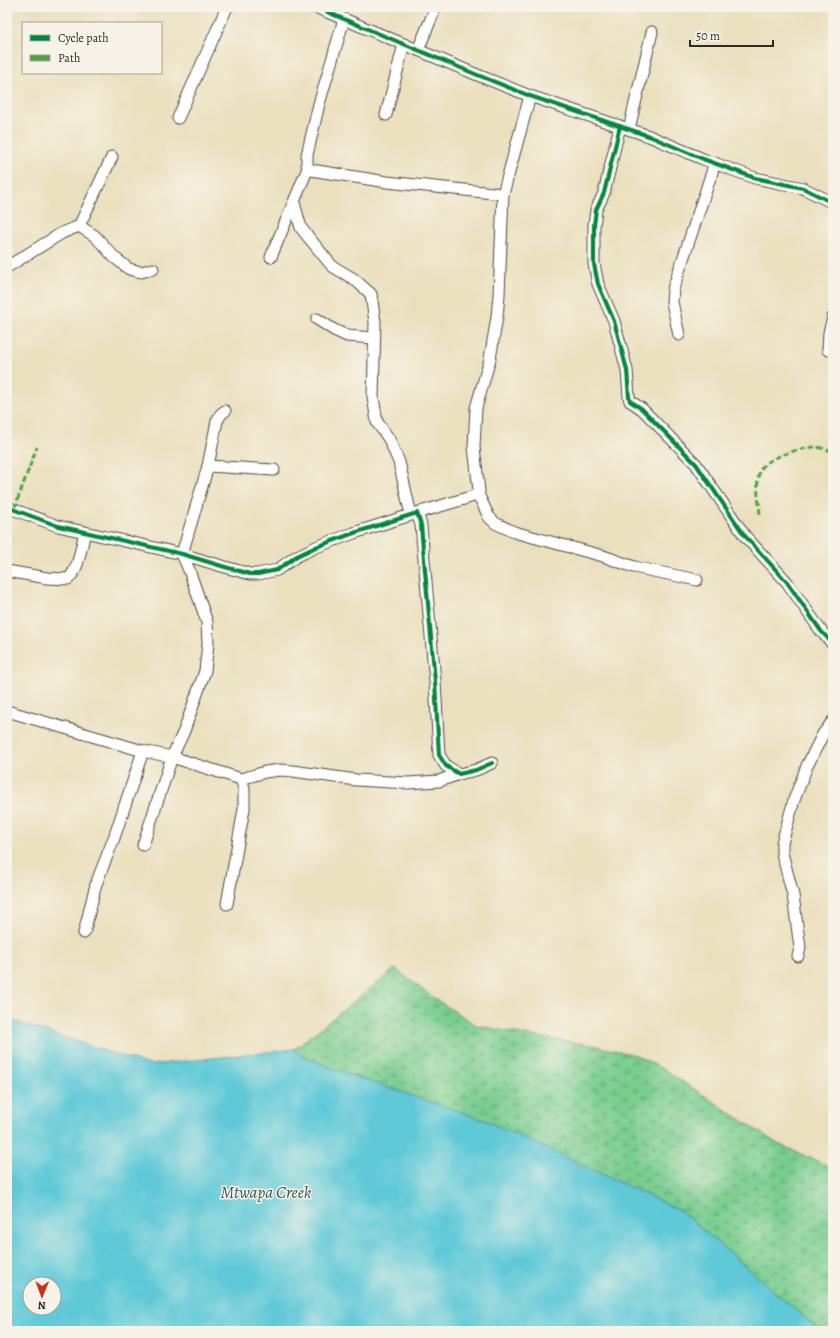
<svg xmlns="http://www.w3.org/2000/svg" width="840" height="1338" font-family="Alegreya,serif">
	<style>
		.wetland { fill: url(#wetland-marsh); stroke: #527c5e }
		.water { fill: #5ec9d8; stroke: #447a82; fill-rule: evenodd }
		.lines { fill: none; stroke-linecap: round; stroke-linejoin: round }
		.minor-casing { stroke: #484641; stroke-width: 13 }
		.minor { stroke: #fff; stroke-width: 11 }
		.quiet { stroke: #51a443; stroke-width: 3; stroke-dasharray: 6 3; stroke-linecap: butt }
		.cycleway-casing { stroke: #f7f3e8; stroke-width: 6 }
		.cycleway { stroke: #00873e; stroke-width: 4 }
		.labels { text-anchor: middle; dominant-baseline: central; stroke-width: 3; stroke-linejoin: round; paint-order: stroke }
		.water-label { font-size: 17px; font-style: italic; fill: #3a5a5f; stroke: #f7f3e8 }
	</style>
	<defs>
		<pattern id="wetland-marsh" width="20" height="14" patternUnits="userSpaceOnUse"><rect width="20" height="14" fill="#7ace90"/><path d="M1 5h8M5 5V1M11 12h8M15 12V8" fill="none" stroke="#64a776"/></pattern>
	</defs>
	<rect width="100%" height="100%" fill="#f7f3e8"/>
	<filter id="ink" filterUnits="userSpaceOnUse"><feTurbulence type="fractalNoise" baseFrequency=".025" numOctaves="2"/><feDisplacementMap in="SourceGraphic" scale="8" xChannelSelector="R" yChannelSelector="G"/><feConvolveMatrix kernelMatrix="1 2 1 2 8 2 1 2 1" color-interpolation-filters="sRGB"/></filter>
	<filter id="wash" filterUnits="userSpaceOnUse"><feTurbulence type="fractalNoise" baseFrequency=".012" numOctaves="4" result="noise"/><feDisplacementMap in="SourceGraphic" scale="16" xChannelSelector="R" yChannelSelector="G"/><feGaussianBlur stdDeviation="0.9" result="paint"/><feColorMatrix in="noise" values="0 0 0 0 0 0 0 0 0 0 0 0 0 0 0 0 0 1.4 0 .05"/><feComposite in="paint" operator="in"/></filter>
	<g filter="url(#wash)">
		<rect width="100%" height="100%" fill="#ebe0be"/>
		<path class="wetland" d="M395,969L435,999L476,1025L525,1035L591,1045L636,1055L668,1072L778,1144L833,1168V1331H820L681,1211L336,1070L299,1054L294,1049Z"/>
		<path class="water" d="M7,1019L149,1065L294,1049L299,1054L336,1070L487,1121L681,1211L820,1331H7ZM30,1284H54V1308H30Z"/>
	</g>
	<g filter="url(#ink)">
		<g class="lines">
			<defs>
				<g id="minor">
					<path d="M315,7L480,76L530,96L649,136L703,159L755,178L803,188L833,203"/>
					<path d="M344,19L319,104L307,155V164L308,168L311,170L387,182L503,194L530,96"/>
					<path d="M418,50L433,14"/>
					<path d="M386,115L404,44"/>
					<path d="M178,118L227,7"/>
					<path d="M620,126L604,193L596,210L594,225V264L598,284L614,321L627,370L629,397L630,401L642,409L696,464L745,536L787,582L821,631L833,644"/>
					<path d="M629,129L652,32"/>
					<path d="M294,203L301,228L332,266L354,279L371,294L375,322L373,397L377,422L389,439L399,462L411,515"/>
					<path d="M79,226L112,157"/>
					<path d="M271,257L308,168"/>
					<path d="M7,267L62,233L79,226L95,236L115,258L129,269L141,272L153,269"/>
					<path d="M317,319L334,330L347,336L374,338"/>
					<path d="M679,335L672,302L673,289L715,163"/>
					<path d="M828,350L829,333L833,317"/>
					<path d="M208,466L274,470"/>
					<path d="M478,494L489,517L495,523L514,532L603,556L634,567L697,580"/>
					<path d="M7,507L58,526L182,554L225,567L250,574H258L277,570L297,556L316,547L354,533L417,513L421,525L423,548L435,681L439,755L446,766L459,774L476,770L492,763"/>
					<path d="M417,513L474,496L478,494L479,491L474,447L476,408L490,359L497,317L499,295L503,194"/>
					<path d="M7,571L47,578L68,579C79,570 81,546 85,532"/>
					<path d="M7,711L143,751L172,757L241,779L244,788V809L227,904"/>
					<path d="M241,779L265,772L280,770L293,771L356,780L408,783L439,781L459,774"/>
					<path d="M143,845L172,757L184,731L205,671L208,643L207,622L189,570L182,554L208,466L217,421L221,414L225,411"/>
					<path d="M84,933L96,884L114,838L143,751"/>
					<path d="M798,956L800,948L793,895L782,853V843L794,800L807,766L823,734L833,721"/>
				</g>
			</defs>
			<use href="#minor" class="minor-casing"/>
			<use href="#minor" class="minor"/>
			<g class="quiet">
				<path d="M14,509L37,447"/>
				<path d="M760,514C759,501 755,484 760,471C765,457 801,448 815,447C820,447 827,450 833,451"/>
			</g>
			<defs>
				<g id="cycleway">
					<path d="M315,7L480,76L530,96L649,136L703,159L755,178L803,188L833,203"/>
					<path d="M620,126L604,193L596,210L594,225V264L598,284L614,321L627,370L629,397L630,401L642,409L696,464L745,536L787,582L821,631L833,644"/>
					<path d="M7,507L58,526L182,554L225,567L250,574H258L277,570L297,556L316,547L354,533L417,513L421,525L423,548L435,681L439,755L446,766L459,774L476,770L492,763"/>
				</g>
			</defs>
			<use href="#cycleway" class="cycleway-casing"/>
			<use href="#cycleway" class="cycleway"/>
		</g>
	</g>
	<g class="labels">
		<g class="water-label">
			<text x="266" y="1192">Mtwapa Creek</text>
		</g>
	</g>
	<rect width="840" height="1338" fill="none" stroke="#f7f3e8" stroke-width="24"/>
	<rect x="22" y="22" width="140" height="52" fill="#f7f3e8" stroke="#a5a39c"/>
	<rect x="30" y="35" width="20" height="6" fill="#00873e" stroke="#a5a39c"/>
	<text x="58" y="42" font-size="12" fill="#2b2b2b">Cycle path</text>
	<rect x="30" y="55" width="20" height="6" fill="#51a443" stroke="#a5a39c"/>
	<text x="58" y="62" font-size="12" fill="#2b2b2b">Path</text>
	<g transform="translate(42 1296) rotate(181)"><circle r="19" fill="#f7f3e8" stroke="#a5a39c"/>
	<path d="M0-3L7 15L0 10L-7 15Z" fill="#c8321e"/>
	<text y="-6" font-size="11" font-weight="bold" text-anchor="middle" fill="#2b2b2b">N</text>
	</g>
	<path d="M690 40v6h83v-6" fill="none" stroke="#2b2b2b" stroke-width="2"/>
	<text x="696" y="40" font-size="12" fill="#2b2b2b" stroke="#f7f3e8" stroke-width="3" paint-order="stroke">50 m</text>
</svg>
